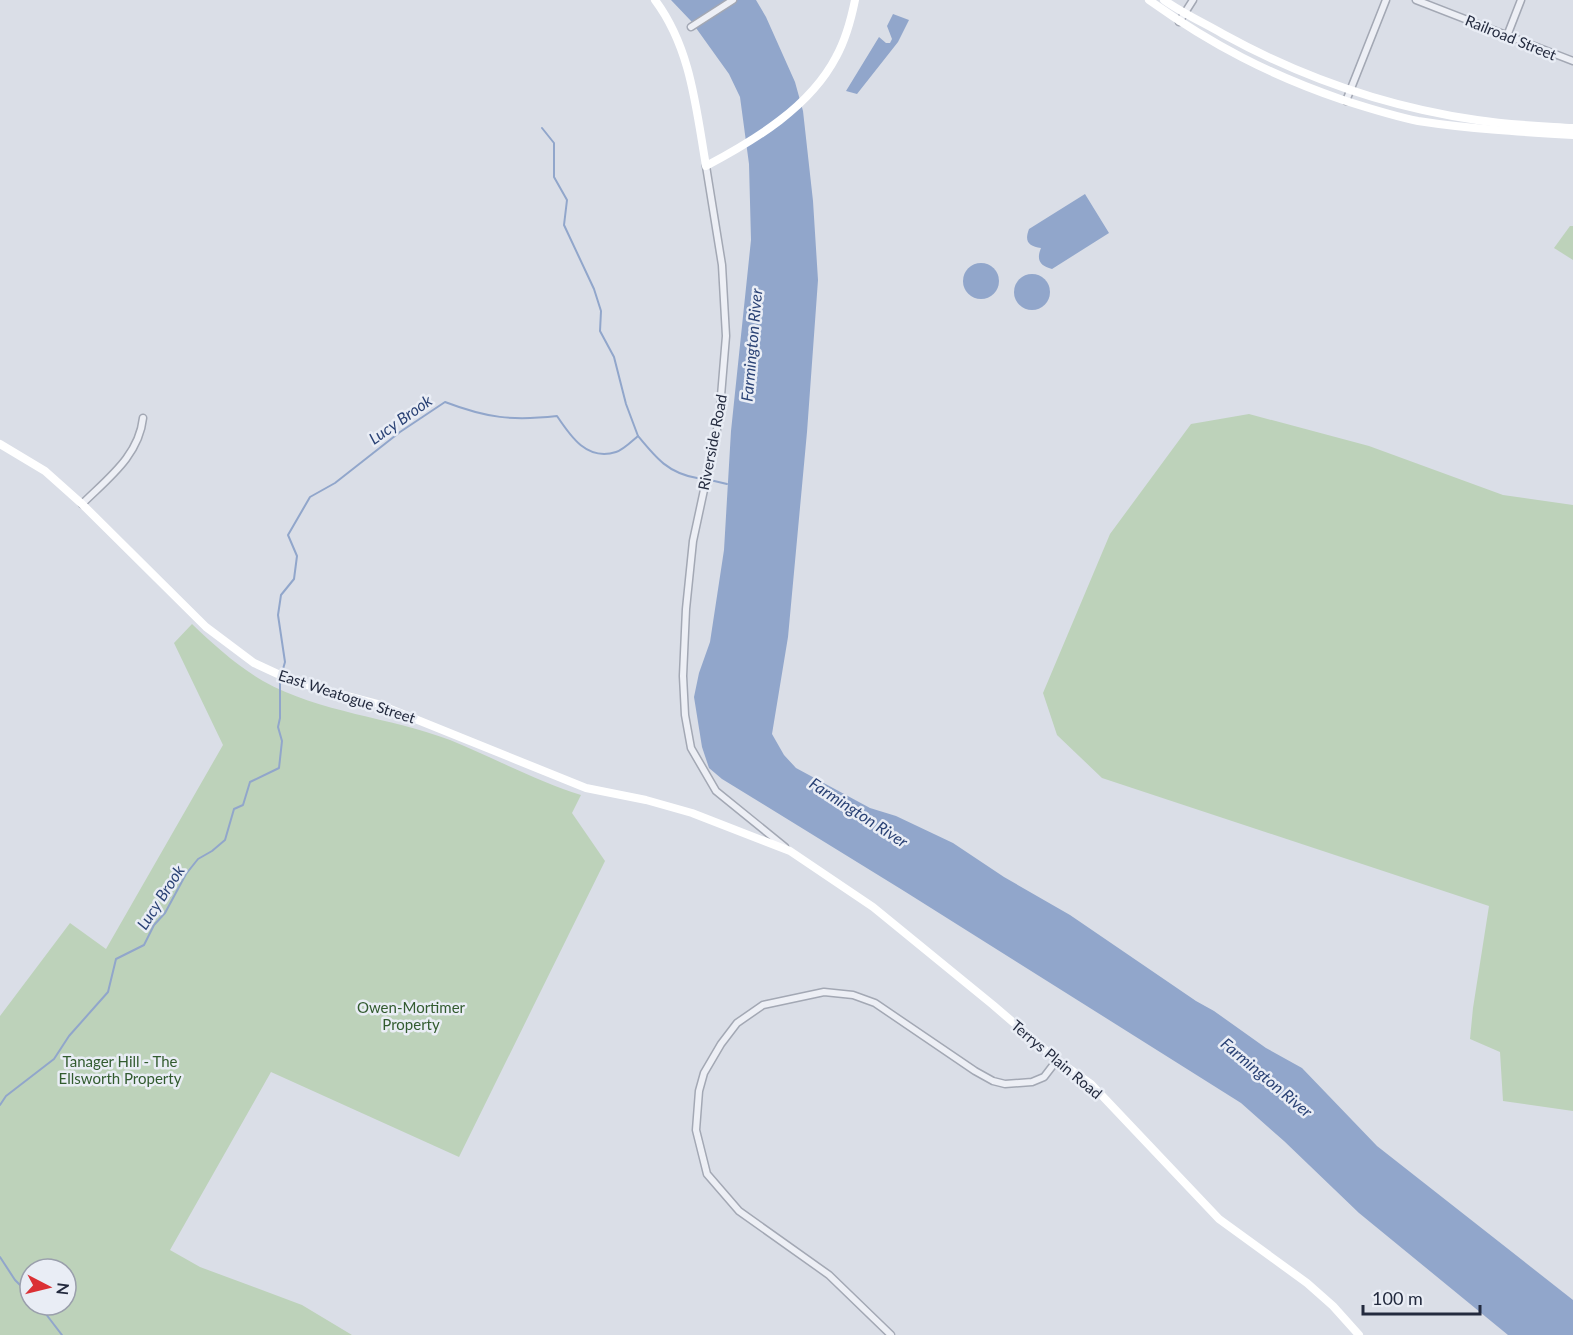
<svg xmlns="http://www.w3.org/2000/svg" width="1573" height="1335" font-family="Lato,sans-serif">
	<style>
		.green { fill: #bdd2ba; fill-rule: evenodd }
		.water { fill: #91a6cb }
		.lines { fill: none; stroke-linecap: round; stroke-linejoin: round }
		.stream { stroke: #91a6cb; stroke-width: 2 }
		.street-casing { stroke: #a3a8b4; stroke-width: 9 }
		.street { stroke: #edeff5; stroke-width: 6 }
		.secondary { stroke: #fff; stroke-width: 8 }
		.labels { text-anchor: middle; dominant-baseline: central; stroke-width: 5; stroke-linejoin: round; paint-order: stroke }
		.street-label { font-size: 15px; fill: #232a3e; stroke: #e9edf5 }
		.park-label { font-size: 15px; fill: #325b2f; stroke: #e9edf5 }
		.water-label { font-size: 16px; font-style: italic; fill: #2a4275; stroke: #e9edf5 }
	</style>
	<rect width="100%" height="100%" fill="#dadee7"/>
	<g class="green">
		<path d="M1570,226H1573V260L1554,248Z"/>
		<path d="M1249,414L1369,446L1503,495L1573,505V1111L1503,1101L1500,1052L1470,1039L1473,1008L1489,906L1102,778L1057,735L1043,693L1110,534L1191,424Z"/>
		<path d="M192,624C214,645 236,665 263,681C320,713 390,717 450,740C494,758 536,781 581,795L572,813L605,861L459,1157L271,1072L170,1250L200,1267L302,1305L352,1335H0V1016L70,923L106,949L223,745L174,643ZM30,1269H66V1305H30Z"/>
	</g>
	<g class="water">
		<path d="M671,0H756L766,17L795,82L803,111L813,201L818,280L807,432L788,637L772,734L784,755L796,768L870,808L896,816L953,843L1004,877L1070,915L1196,1001L1214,1011L1266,1048L1302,1068L1377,1146L1573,1300V1335H1508L1359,1213L1284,1141L1241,1103L904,891L722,779L709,768L702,747L694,697L699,673L710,642L724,550L731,431L751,240L749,164L740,97L729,74L691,21Z"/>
		<path d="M893,14L909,20L898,42L857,94L846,91L879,37L886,43H890L892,39L887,26Z"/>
		<path d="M1085,194L1109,233L1052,269C1040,266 1036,260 1041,248C1029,246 1024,242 1029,229Z"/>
		<circle cx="981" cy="281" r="18"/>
		<circle cx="1032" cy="292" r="18"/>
	</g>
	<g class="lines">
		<g class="stream">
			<path d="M542,128L554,143V177L567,200L564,225L594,289L601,311L600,331L614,357L626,404L638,436"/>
			<path d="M710,480L727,484"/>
			<path d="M283,669L285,662L278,615L281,595L294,579L297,556L288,535L310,497L335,483L400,432L445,402C487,418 512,421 557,416C571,437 587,461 616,452C623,450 632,441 638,436C656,458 668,473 697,478"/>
			<path d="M0,1105L6,1096L54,1059L69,1036L108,992L116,959L144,945L154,925L165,913L186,874L198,859L212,851L225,840L234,809L243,805L250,782L279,768L282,741L278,727L280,718V680"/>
			<path d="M0,1257L15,1280L30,1295"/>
			<path d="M39,1305L62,1335"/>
		</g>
		<defs>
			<g id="street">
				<path d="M1416,0L1573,61"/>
				<path d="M1179,22L1193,0"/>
				<path d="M691,27L733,0"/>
				<path d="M1507,36L1521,0"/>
				<path d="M1346,101L1386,0"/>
				<path d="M706,166L722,265L726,336L719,420L693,541L686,609L683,676L685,715L691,748L716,791L785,847"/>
				<path d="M82,504C107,479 139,456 143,418"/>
				<path d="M891,1335L829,1275L739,1211L707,1174L696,1130L699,1091L704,1073L721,1044L737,1023L763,1005L824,992L853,995L875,1003L975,1071L993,1081L1005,1084L1032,1082L1044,1077L1057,1060"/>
			</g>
		</defs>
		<use href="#street" class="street-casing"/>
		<use href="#street" class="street"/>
		<g class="secondary">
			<path d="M655,0C691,48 696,108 706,166C755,140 810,107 836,57C846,39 851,20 855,0"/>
			<path d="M1149,0C1212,45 1270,75 1343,100C1368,108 1393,116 1418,121C1470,129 1521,132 1573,135"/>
			<path d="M1164,0C1182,13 1204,23 1223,34C1303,78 1387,107 1477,120C1509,125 1541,126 1573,128"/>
			<path d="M0,444L45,471L82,504L206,627L254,663L295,682L378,704L586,788L646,800L692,813L790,851L873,907L993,1005L1057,1060L1091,1084L1219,1219L1307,1283L1333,1306L1359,1335"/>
		</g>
	</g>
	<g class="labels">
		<g class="street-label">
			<text transform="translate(1511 37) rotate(22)">Railroad Street</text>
			<text transform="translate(712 442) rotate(-79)">Riverside Road</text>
			<text transform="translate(347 696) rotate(18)">East Weatogue Street</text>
			<text transform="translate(1057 1059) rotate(40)">Terrys Plain Road</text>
		</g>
		<g class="park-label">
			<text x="411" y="1007">Owen-Mortimer<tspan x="411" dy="17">Property</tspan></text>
			<text x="120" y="1061">Tanager Hill - The<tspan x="120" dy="17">Ellsworth Property</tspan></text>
		</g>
		<g class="water-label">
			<text transform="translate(751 345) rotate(-85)">Farmington River</text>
			<text transform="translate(400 419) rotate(-35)">Lucy Brook</text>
			<text transform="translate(859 812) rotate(33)">Farmington River</text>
			<text transform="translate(160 897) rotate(-57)">Lucy Brook</text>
			<text transform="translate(1267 1077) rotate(40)">Farmington River</text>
		</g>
	</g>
	<g transform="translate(48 1287) rotate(97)"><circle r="28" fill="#e9edf5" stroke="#9a9fac" stroke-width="1.5"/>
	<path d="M0-4.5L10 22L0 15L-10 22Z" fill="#db3034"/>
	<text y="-9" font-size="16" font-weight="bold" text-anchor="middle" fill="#232a3e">N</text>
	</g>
	<path d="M1363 1305v9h117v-9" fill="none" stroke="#232a3e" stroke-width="3"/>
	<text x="1372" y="1305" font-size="18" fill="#232a3e" stroke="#e9edf5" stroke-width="4.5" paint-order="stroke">100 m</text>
</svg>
